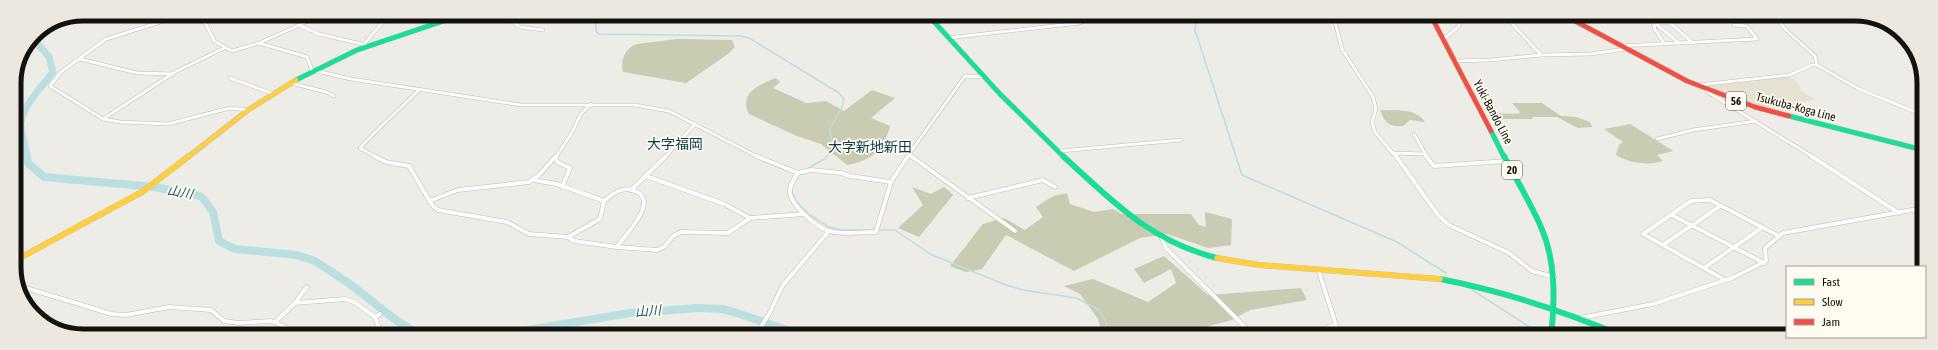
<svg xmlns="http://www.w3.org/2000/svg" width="1938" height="350" font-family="'Asap Condensed','Noto Sans JP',sans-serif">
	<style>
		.built { fill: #e7e1d4 }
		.forest { fill: #c9cbb2 }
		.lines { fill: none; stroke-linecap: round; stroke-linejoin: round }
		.stream { stroke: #b9dfe0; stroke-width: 1.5 }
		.river-far1 { stroke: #b9dfe0; stroke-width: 7 }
		.river { stroke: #b9dfe0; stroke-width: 8 }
		.street-far1-casing { stroke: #bfbdb8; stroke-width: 4 }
		.street-casing { stroke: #bfbdb8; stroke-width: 5 }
		.fast-far1-casing { stroke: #bfbdb8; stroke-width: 5.5 }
		.fast-casing { stroke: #bfbdb8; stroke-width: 6 }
		.slow-far1-casing { stroke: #bfbdb8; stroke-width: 5.5 }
		.slow-casing { stroke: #bfbdb8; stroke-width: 6 }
		.jam-casing { stroke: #bfbdb8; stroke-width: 5.5 }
		.street-far1 { stroke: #fcfcfb; stroke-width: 3 }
		.street { stroke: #fcfcfb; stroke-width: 4 }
		.fast-far1 { stroke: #16e098; stroke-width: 4.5 }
		.fast { stroke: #16e098; stroke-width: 5.5 }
		.slow-far1 { stroke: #ffcf43; stroke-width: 4.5 }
		.slow { stroke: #ffcf43; stroke-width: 5.5 }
		.jam { stroke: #f24e42; stroke-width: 4.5 }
		.labels { text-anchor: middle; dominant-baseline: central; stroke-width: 3.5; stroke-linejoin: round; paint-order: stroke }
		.shield { fill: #fffbf1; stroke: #5a5852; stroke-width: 1 }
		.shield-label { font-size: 11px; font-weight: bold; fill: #14120e }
		.street-label { font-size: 12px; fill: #14120e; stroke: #fffbf1 }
		.water-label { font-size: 13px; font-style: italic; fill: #105d63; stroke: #fffbf1 }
		.quarter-label { font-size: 14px; fill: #063d4e; stroke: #fffbf1 }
		.rim { fill: none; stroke: #14120e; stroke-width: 5 }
	</style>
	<rect width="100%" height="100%" fill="#eeece6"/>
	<path class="built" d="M1788,76L1797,82L1801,89L1799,90L1816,99L1769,110L1699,86Z"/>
	<g class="forest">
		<path d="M1009,14H1051L1052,15L1029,21L1013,20Z"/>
		<path d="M677,39L732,40L735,47L728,54L686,83L623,72C620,60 625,48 637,44Z"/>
		<path d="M776,78L780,82L773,88L806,103L826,101L844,111L872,90L895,98L871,118L890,126C884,150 871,161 847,165L821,144L797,136L749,114C738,93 760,84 776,78Z"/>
		<path d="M1512,103H1542L1561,116L1576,117L1590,122L1592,127L1578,128L1557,117H1533L1532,119H1493L1488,113L1519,114L1520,112Z"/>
		<path d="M1380,110C1396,111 1415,107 1425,122L1410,120L1403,126C1389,127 1385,123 1380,110Z"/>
		<path d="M1630,124L1667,147L1673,151L1657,155L1663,161C1650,166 1628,163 1616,155L1619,145L1623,142L1604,129Z"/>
		<path d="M912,187L931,194L944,187L953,195L919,237L898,228L923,205Z"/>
		<path d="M1067,193L1070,204L1094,212L1113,209L1122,214H1191L1199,225L1206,227L1205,212L1232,219L1231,245L1208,248L1167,234L1140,238L1074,271L1006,235L982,269L966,272L950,266L983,224L1004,218L1025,230L1043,217L1036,207L1053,196Z"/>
		<path d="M1164,256L1208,295L1301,288L1307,300L1250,310L1232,320L1178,334L1145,330L1144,332L1136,336H1103L1098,319L1080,294L1064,286L1093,279L1148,302L1176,283L1171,269L1144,283L1134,269Z"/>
	</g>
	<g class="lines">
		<g class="stream">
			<path d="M596,14V31L599,34L740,36L749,38L839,93L844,99L843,105L830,129L833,149L826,158L807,169"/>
			<path d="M1197,14L1195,30L1242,175L1397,242L1446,273"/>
			<path d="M15,150L24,147"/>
			<path d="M792,187V192L796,201L810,215L829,227L843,230H895L930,254L1006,285L1023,290L1077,298L1099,310L1107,324L1102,336"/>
			<path d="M1466,286L1542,335"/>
		</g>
		<path class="river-far1" d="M27,157C26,145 20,134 21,123C22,107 44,84 53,72L49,57L32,37"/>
		<g class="river">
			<path d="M27,156L28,163L44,177L154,187L193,194L202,197L213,212L219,241L235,249L297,255L315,261L350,284L397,321L422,336"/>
			<path d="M491,336L630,313L698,308L722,309L734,312L804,336"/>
		</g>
		<defs>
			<g id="street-far1">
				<path d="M186,14L106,39L61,72L50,86L103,119L120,122L168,124L230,108L248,110"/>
				<path d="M192,14L206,24L214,41L232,51L259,43L324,14"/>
				<path d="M502,14L520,27L543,30"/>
				<path d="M1333,14L1342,49L1373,97L1376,109L1372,122L1375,132L1396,157"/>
				<path d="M1457,14L1464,15"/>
				<path d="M1503,14L1541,55"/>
				<path d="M1662,15L1666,18L1656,21L1654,28L1664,43"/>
				<path d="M1774,15L1786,30L1815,56L1817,65L1859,89L1923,115"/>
				<path d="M1669,22L1693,43"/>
				<path d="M1655,23L1679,43"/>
				<path d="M1655,23H1670"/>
				<path d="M298,25L319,34L366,45"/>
				<path d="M948,38L1080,23L1085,20V14"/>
				<path d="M1443,40L1459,26L1464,14"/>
				<path d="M259,43L307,57L312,70L351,79L521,105H634L669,111L758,157"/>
				<path d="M364,44L390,14"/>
				<path d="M1620,46L1757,39L1747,26L1734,25"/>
				<path d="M80,59L137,73L173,74"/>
				<path d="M1454,61L1490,60L1541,55L1590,54L1626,49"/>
				<path d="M230,78L273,94"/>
				<path d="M291,83L326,92L334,96"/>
				<path d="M1699,85L1789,75L1812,65H1817"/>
				<path d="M1706,91L1813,157"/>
				<path d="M103,119L175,72L224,48"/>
				<path d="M1414,134L1427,157"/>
				<path d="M1657,139L1693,130L1756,121"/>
				<path d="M1060,151L1181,140"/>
				<path d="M1393,153L1425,154"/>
				<path d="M910,155L912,157"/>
				<path d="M376,157L360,148C379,127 400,109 420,89"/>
				<path d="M556,157L571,134L581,114L591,104"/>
				<path d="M665,157L695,124"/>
				<path d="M907,157L965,76L983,77"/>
			</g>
			<g id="street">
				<path d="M374,156L386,162L409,166L432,205L438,210L507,222L529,234L568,237L574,241L617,247"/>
				<path d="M756,156L798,173L811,170L841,173L850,176L891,182"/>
				<path d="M911,156L1015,231"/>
				<path d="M1396,156L1438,215L1449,225L1509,253L1532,271L1554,277"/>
				<path d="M1426,156L1434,166L1507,161"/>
				<path d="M1811,156L1899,213"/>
				<path d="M556,157L557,162L570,168L562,187"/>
				<path d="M798,173C794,179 789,186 790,193C792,206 817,228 829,231C844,235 861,232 876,232L891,182L908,156"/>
				<path d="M646,176L724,204L750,218L805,214"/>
				<path d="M533,180L557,184L604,201C612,194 621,187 632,190C663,199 625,234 617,247L657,250L664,247L673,236L681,232L728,233L750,218"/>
				<path d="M631,190L666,156"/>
				<path d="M968,198L1043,180L1055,187"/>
				<path d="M429,201L458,190L529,182L539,175L556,156"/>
				<path d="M1672,215L1764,263"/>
				<path d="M1693,225L1720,206"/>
				<path d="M568,237L600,219L604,201"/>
				<path d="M1162,239L1166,248L1254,336"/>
				<path d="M1663,245L1692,225"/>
				<path d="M1704,268L1760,229"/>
				<path d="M1725,280L1643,234L1691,201L1710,200L1779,236"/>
				<path d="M16,285L112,314L126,315L169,307L211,310L224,321L238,323L271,321L286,327L290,335"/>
				<path d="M295,303L345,299L354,302L375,317"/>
				<path d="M1580,318L1653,304L1732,278L1766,261L1765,248L1783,233L1923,208"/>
				<path d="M275,322L295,303L307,287"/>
				<path d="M374,335L379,328L375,317L380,314"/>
				<path d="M755,336L769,314L783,285L829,231"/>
				<path d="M1304,336L1336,325L1318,269"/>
			</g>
			<g id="fast-far1">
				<path d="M927,14L1000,94L1064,157"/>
				<path d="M296,80L357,50L464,14"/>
				<path d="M1789,116L1923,150"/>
				<path d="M1491,131L1504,157"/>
			</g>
			<g id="fast">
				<path d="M1063,156C1112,201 1150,241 1217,258"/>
				<path d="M1504,156C1516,179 1530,202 1541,227C1556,261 1555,300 1551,336"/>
				<path d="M1440,279C1503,291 1563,311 1623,336"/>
			</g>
			<path id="slow-far1" d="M188,157L248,110L296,80"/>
			<g id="slow">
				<path d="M1217,258L1259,265L1440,279"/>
				<path d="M16,260L142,192L189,156"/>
			</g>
			<g id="jam">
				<path d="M1430,14L1491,131"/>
				<path d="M1564,15L1687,81L1755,107L1789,116"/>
			</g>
		</defs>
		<use href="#street-far1" class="street-far1-casing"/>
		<use href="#street" class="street-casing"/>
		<use href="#fast-far1" class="fast-far1-casing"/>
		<use href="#fast" class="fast-casing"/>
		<use href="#slow-far1" class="slow-far1-casing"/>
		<use href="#slow" class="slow-casing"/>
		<use href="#jam" class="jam-casing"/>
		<use href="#street-far1" class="street-far1"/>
		<use href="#street" class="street"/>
		<use href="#fast-far1" class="fast-far1"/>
		<use href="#fast" class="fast"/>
		<use href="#slow-far1" class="slow-far1"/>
		<use href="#slow" class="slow"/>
		<use href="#jam" class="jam"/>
	</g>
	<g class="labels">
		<g class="shield">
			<rect x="1726" y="92" width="20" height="18" rx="3"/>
			<rect x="1502" y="161" width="20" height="18" rx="3"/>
		</g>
		<g class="shield-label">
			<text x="1736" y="101">56</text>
			<text x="1512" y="170">20</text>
		</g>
		<g class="street-label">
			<text transform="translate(1796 107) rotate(15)">Tsukuba-Koga Line</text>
			<text transform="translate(1493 112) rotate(62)">Yuki-Bando Line</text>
		</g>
		<g class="water-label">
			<text transform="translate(180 192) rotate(10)">山川</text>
			<text transform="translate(648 311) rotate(-4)">山川</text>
		</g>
		<g class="quarter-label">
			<text x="675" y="144">大字福岡</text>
			<text x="870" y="147">大字新地新田</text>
		</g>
	</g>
	<path d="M0 0H1938V350H0ZM83 21H1855A62 62 0 0 1 1917 83V267A62 62 0 0 1 1855 329H83A62 62 0 0 1 21 267V83A62 62 0 0 1 83 21Z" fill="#ece8df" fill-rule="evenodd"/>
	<path class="rim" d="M83 21H1855A62 62 0 0 1 1917 83V267A62 62 0 0 1 1855 329H83A62 62 0 0 1 21 267V83A62 62 0 0 1 83 21Z"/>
	<rect x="1786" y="266" width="140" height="72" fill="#fffbf1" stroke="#a19e96"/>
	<rect x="1794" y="279" width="20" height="6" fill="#16e098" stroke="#a19e96"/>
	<text x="1822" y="286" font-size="12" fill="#14120e">Fast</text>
	<rect x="1794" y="299" width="20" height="6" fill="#ffcf43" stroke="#a19e96"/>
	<text x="1822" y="306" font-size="12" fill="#14120e">Slow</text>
	<rect x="1794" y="319" width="20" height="6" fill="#f24e42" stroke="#a19e96"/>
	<text x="1822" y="326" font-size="12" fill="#14120e">Jam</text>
</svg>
